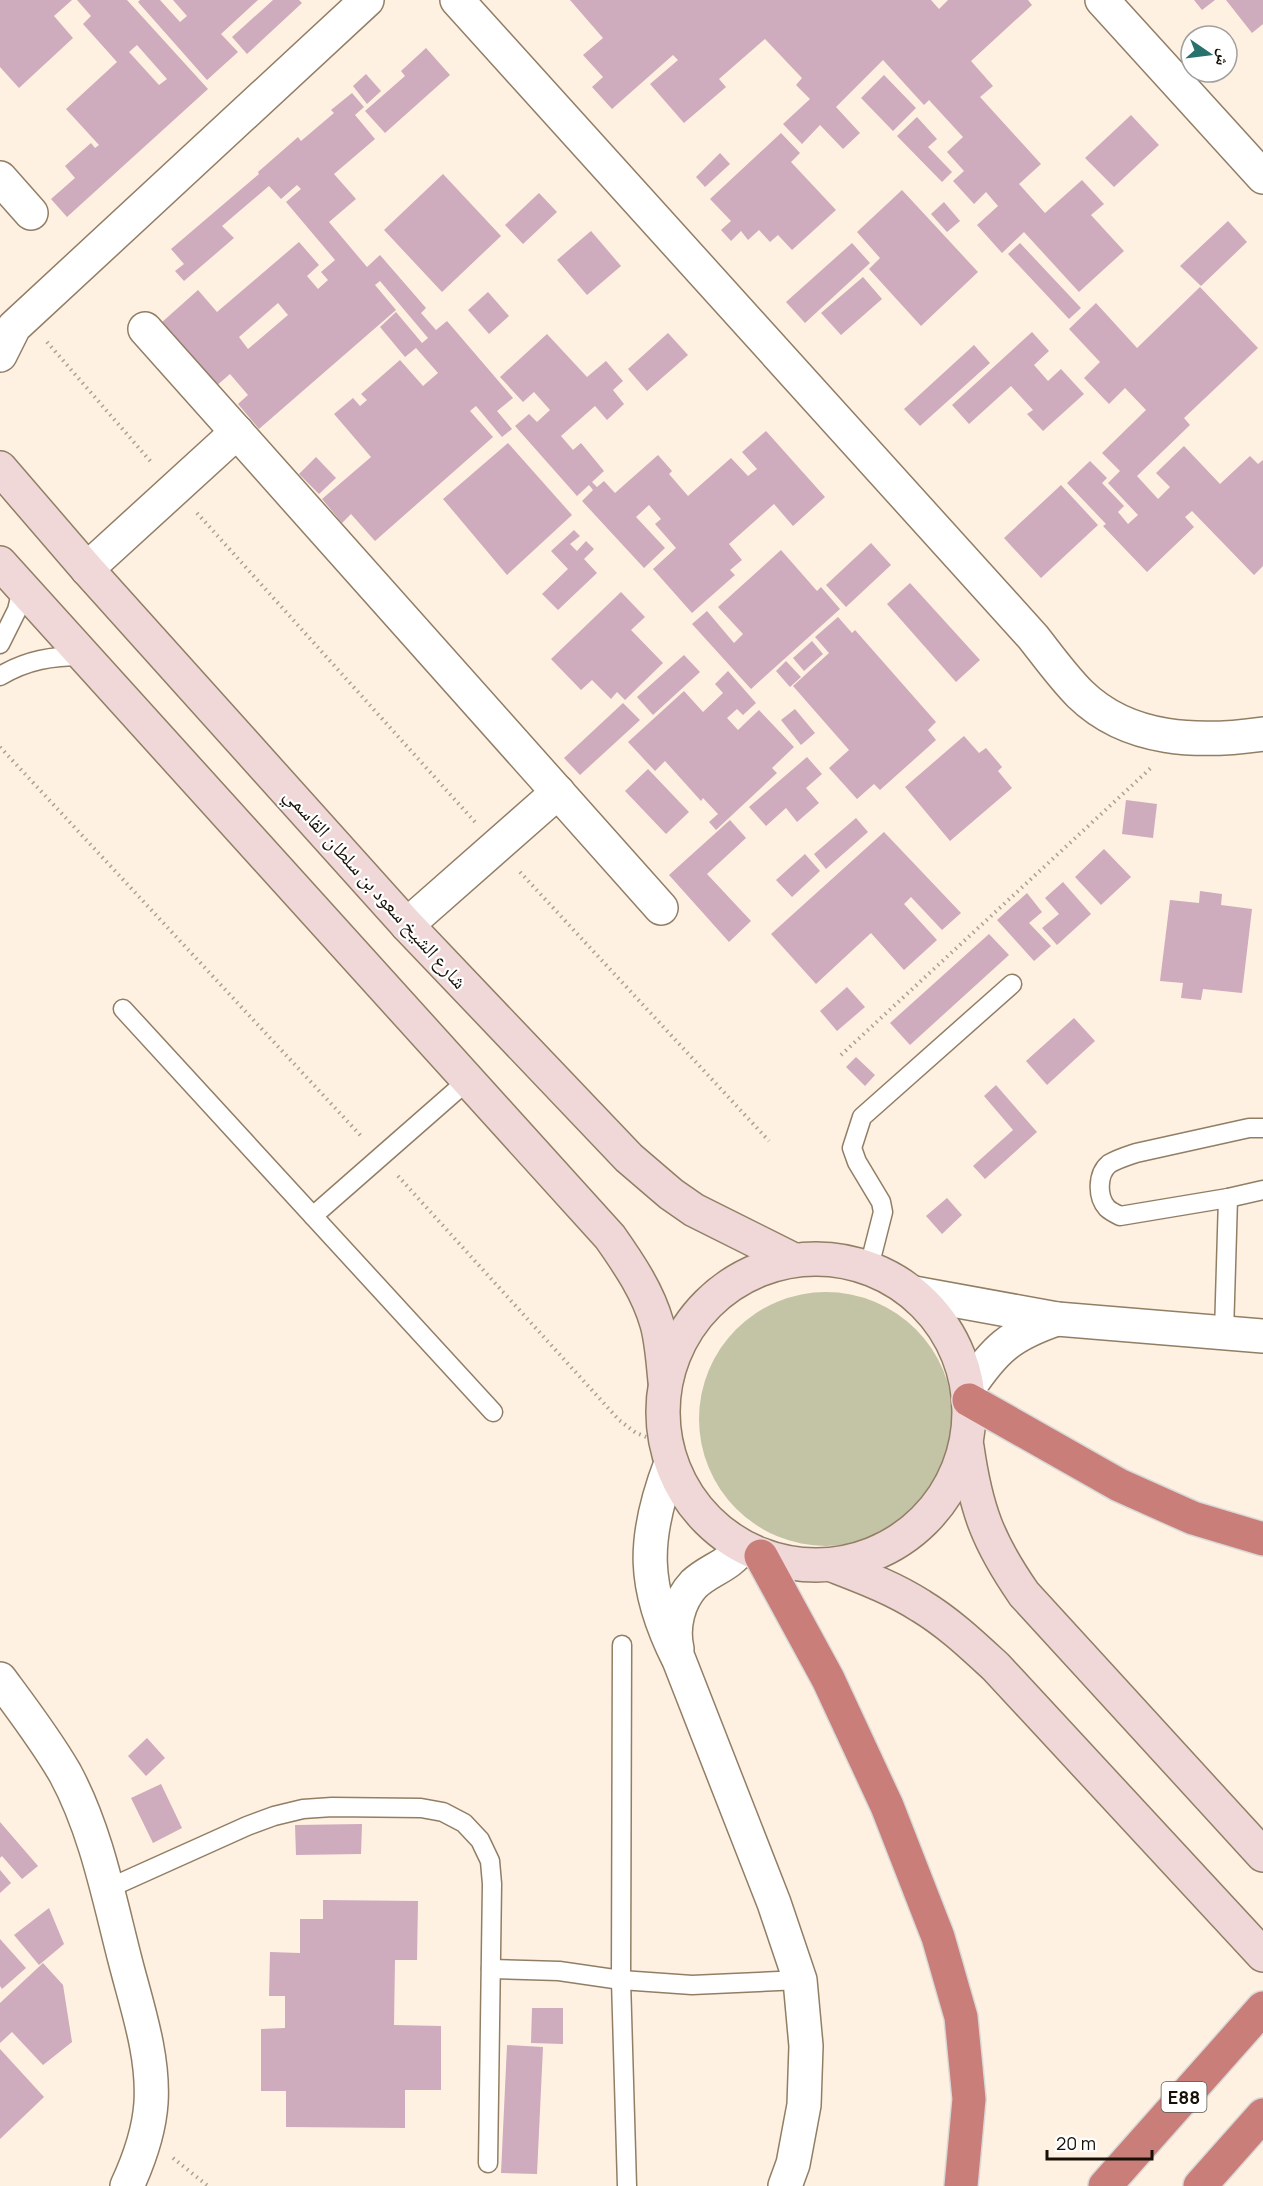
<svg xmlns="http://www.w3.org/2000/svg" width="1263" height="2186" font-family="Manrope,'Noto Naskh Arabic',sans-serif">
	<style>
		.green { fill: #c2c4a5 }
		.building { fill: #ceabbd; fill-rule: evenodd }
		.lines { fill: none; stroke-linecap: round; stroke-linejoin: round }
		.lane-casing { stroke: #917e65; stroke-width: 21 }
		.street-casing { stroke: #917e65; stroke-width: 36 }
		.secondary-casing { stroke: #917e65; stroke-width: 36 }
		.highway-casing { stroke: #dad9d7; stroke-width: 36 }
		.path { stroke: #aca193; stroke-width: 4; stroke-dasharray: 1.5 4.5; stroke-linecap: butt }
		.lane { stroke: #fff; stroke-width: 18 }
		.street { stroke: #fff; stroke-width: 33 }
		.secondary { stroke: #efd8d7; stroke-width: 33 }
		.highway { stroke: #ca7e7a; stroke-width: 33 }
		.labels { text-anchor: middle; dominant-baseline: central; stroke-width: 4.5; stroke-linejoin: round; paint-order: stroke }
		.shield { fill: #fff; stroke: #5d5852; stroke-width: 1.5 }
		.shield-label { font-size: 18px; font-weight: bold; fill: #181108 }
		.street-label { font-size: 20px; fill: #181108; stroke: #fff }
	</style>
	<rect width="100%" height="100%" fill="#fef1e1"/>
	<circle class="green" cx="826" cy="1419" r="127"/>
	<g class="building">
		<path d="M0,0H72L54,16L73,38L19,88L0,67Z"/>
		<path d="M77,0H127L208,89L67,217L51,199L75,178L65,166L91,143L95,148L99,145L66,109L117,62L83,24L91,16ZM137,45L167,79L159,85L129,52Z"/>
		<path d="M140,0H160L180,22L187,16L173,0H258L221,34L238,52L207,80L138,2Z"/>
		<path d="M273,0H299L302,3L247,54L232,37Z"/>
		<path d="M570,0H931L939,9L948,0H1028L1032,5L971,61L993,86L980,97L1041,164L1019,184L1045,213L1082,180L1104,204L1091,215L1124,251L1079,292L1024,232L1002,253L977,225L998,206L986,192L974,204L953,181L964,171L947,152L963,137L929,100L924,105L883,60L836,107L860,133L843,149L820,125L802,144L783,124L810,99L796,85L802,78L765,39L719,79L726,87L684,123L650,84L678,60L673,55L612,109L592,87L603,77L583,55L603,38Z"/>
		<path d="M1194,0H1215L1202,10Z"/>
		<path d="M1226,0H1263V24L1252,33Z"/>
		<path d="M426,48L450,75L385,133L365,111L405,76L401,71Z"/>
		<path d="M366,74L381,91L367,104L353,86Z"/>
		<path d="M884,75L916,108L893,131L861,98Z"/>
		<path d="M352,93L364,107L355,115L375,139L334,174L356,199L329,222L367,267L380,255L426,308L421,313L436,330L447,321L513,398L497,411L512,429L502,437L476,406L470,411L493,437L375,541L351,514L342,523L322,499L371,457L334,414L353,398L360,406L367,400L361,394L400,360L423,386L438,373L416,348L405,357L380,327L396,312L422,343L428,338L380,281L375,285L396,310L259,429L238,404L248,395L230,374L215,387L161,323L198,290L217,312L299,242L319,265L307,276L318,289L328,280L321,272L335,260L286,202L301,189L297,185L281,199L269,186L222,226L234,238L184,281L175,271L184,264L171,249L259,174L258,172L298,137L301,141L334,113L331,110ZM278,303L288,315L248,349L239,337Z"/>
		<path d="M1131,115L1159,145L1114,187L1085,158Z"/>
		<path d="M917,117L937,139L928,147L952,172L942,182L897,136Z"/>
		<path d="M781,133L800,153L791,162L836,210L792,250L778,235L770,242L759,230L748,240L741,231L731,241L721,230L731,221L710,199Z"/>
		<path d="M720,153L730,164L705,187L696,177Z"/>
		<path d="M443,174L501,236L442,292L384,230Z"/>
		<path d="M902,190L978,272L921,326L869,269L880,258L857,232Z"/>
		<path d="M539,193L557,212L523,244L505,225Z"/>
		<path d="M944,202L960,221L947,232L931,214Z"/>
		<path d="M1228,221L1247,242L1201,286L1180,266Z"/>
		<path d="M591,231L621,266L587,295L557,260Z"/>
		<path d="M852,243L870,263L805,323L786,302Z"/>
		<path d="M1020,243L1081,308L1069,319L1008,254Z"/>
		<path d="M863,277L882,299L841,335L821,313Z"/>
		<path d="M1200,287L1258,348L1184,418L1190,425L1137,476L1158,499L1170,487L1156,473L1184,446L1220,484L1250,456L1258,464L1263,460V566L1254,575L1192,511L1185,517L1194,527L1147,572L1103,526L1106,524L1067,483L1090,461L1107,478L1102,483L1124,506L1118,512L1128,524L1138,515L1108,483L1120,471L1102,453L1146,410L1125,388L1109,404L1084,378L1100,362L1069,329L1096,303L1137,348Z"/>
		<path d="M488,292L509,316L489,334L468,310Z"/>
		<path d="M1032,332L1049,351L1034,365L1048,381L1061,369L1084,394L1043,431L1027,414L1033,410L1011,386L969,424L952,405Z"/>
		<path d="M668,333L688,355L647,391L628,369Z"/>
		<path d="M547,334L587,377L606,361L623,381L613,390L624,404L607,420L595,406L561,436L573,450L581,443L604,471L592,482L597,487L604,481L615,493L658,455L672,471L669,474L688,496L731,458L748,476L757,469L742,452L766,431L825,497L793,526L774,504L729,544L742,560L730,570L735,575L692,613L653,569L676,548L655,524L661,519L649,505L636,517L665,548L644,568L582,501L593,490L589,485L577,496L515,426L529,414L537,422L550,410L534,392L523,402L500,377Z"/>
		<path d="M974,345L990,363L920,426L904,409Z"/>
		<path d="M508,443L572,515L507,575L443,499Z"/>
		<path d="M316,457L336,478L319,494L299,474Z"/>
		<path d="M1061,485L1098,525L1041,578L1004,538Z"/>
		<path d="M574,530L580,536L570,544L577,551L586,541L594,549L584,559L597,573L558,610L542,594L568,569L551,551Z"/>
		<path d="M871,543L891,565L846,607L826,585Z"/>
		<path d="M781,550L817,591L821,587L840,609L751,689L692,624L707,611L734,643L743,634L718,607Z"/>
		<path d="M910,583L980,660L956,682L887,604Z"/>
		<path d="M621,592L645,617L631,630L663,663L625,700L617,692L611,699L592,680L581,690L551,659Z"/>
		<path d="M838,617L852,633L855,630L936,722L928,730L936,740L880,790L874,784L857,799L829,768L849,750L793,686L829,653L815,637Z"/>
		<path d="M812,641L823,654L804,671L793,658Z"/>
		<path d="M684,655L700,672L653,715L637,697Z"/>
		<path d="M786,661L801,677L790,687L776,671Z"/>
		<path d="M728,671L756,703L743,715L737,709L727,718L738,730L759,710L794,747L772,768L777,773L716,830L709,822L718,814L703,798L701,801L665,761L655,771L628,742L684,691L703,712L723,693L715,684Z"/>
		<path d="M623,703L640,720L580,775L564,758Z"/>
		<path d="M795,709L815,733L801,745L781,720Z"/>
		<path d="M964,736L979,753L986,748L1002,767L998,771L1012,788L950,841L905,787Z"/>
		<path d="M807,757L822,774L806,788L819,803L797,822L786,808L766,826L749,807Z"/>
		<path d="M648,769L689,812L666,834L625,791Z"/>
		<path d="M1126,800L1157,804L1153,838L1122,834Z"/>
		<path d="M856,818L868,832L826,869L814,854Z"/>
		<path d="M730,820L746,838L707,874L751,921L729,942L669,875Z"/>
		<path d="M884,832L961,913L942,930L911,897L904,904L937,940L904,970L871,933L816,984L771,934Z"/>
		<path d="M1104,849L1131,877L1101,905L1075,877Z"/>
		<path d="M805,854L820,871L792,897L776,880Z"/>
		<path d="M1063,882L1091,914L1057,945L1042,928L1059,914L1045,898Z"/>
		<path d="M1200,891L1222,894L1221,905L1252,909L1242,993L1203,989L1201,1000L1181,998L1183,983L1160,981L1170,900L1199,903Z"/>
		<path d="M1027,893L1042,912L1029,923L1051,946L1034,961L997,920Z"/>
		<path d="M989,934L1009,955L910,1045L890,1023Z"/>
		<path d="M847,987L865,1007L837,1031L820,1011Z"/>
		<path d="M1074,1018L1095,1041L1047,1085L1026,1061Z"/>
		<path d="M856,1057L875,1075L865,1086L846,1067Z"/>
		<path d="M996,1085L1037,1132L985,1179L973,1166L1013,1130L984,1096Z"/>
		<path d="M947,1198L962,1215L942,1234L926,1216Z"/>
		<path d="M147,1738L165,1758L146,1776L128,1756Z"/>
		<path d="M161,1784L182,1828L153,1843L131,1798Z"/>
		<path d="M0,1822L38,1866L22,1879L2,1856L0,1858Z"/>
		<path d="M362,1824L361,1854L296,1855L295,1825Z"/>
		<path d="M0,1870L11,1883L0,1893Z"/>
		<path d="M323,1900L418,1901L417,1960H395L394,2025L441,2026V2090H405V2128L286,2127V2091H261V2029L285,2028V1996H269L270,1952L300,1953V1919H323Z"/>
		<path d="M49,1908L64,1944L39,1965L14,1935Z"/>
		<path d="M0,1939L26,1968L2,1989L0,1986Z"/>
		<path d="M43,1963L63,1985L72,2042L43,2065L12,2032L0,2043V2003Z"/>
		<path d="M532,2008H563V2044L531,2043Z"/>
		<path d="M507,2045L543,2047L537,2174L501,2173Z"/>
		<path d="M0,2049L44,2097L0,2139Z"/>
	</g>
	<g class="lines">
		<defs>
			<g id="lane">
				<path d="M0,644L17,610L22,589"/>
				<path d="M0,676C27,660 52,656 83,656"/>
				<path d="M123,1009L493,1412"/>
				<path d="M1263,1128H1249L1136,1153C1127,1156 1117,1159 1109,1164C1097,1174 1097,1197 1107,1208C1110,1211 1116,1214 1120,1216L1228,1198L1263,1190"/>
				<path d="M313,1216L467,1081"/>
				<path d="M869,1267L883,1212L881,1202L857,1162L852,1148L862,1117L1012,984"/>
				<path d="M1224,1333L1228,1198"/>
				<path d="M622,1645L621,1980L627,2186"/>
				<path d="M107,1889L247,1826L274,1816L303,1809L332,1807L421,1808L443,1812L464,1823L480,1840L490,1861L492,1884L488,2163"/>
				<path d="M491,1969L559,1971L621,1980L692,1985L800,1980"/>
			</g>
			<g id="street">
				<path d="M457,0L1033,637C1048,656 1063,677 1080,694C1129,742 1200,743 1263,734"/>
				<path d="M1102,0L1263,177"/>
				<path d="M0,178L31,213"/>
				<path d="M145,329L661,908"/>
				<path d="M0,355L14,327L367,0"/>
				<path d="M87,569L237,432"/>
				<path d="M407,925L558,792"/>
				<path d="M914,1293L1057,1319L1263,1336"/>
				<path d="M968,1389C995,1349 1010,1335 1057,1319"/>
				<path d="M671,1463C642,1539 642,1587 679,1660L774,1903L800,1980L806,2046L804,2105L793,2164L785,2186"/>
				<path d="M677,1649C672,1627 678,1601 694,1584C710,1569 728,1567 742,1547"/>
				<path d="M0,1679C23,1710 46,1740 65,1773C96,1830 109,1898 125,1960C137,2007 154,2055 151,2103C149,2133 139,2160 127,2186"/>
			</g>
			<g id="secondary">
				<path d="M0,468L87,569L407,925L629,1158L671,1194L694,1210L792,1259"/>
				<path d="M0,563L610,1237C629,1264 648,1292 657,1324C662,1342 663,1362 665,1381"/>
				<circle cx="816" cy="1412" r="153"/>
				<path d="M967,1447C976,1510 988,1542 1024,1594L1263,1855"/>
				<path d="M832,1565C863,1577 893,1588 921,1606C949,1623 972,1645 996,1667L1263,1955"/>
			</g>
			<g id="highway">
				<path d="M969,1400L1119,1485L1193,1518L1263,1539"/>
				<path d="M761,1556L828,1679L887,1806L938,1937L961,2017L969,2099L961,2186"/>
				<path d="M1105,2186L1263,2008"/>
				<path d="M1200,2186L1263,2115"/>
			</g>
		</defs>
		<use href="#lane" class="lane-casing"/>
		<use href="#street" class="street-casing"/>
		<use href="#secondary" class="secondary-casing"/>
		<use href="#highway" class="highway-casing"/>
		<g class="path">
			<path d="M47,342L152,463"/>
			<path d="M197,513L475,822"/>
			<path d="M0,747L362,1137"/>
			<path d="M520,872L769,1141"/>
			<path d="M841,1055L1153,766"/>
			<path d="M398,1176L619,1420L636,1433L649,1438"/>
			<path d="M173,2158L208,2186"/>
		</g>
		<use href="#lane" class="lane"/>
		<use href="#street" class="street"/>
		<use href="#secondary" class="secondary"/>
		<use href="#highway" class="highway"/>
	</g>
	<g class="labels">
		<rect class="shield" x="1161.5" y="2082" width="45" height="30" rx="4.5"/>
		<g class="shield-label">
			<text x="1184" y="2097">E88</text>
		</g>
		<g class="street-label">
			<text transform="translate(376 888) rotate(48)">شارع الشيخ سعود بن سلطان القاسمي</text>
		</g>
	</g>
	<g transform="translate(1209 54) rotate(104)"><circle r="28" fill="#ffffff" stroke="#a3a09c" stroke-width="1.5"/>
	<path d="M0-4.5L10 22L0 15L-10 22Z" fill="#27716e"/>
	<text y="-9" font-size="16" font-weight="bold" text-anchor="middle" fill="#181108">ش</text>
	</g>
	<path d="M1047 2150v9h105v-9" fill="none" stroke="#181108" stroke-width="3"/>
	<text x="1056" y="2150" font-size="18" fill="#181108" stroke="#ffffff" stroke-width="4.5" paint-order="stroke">20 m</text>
</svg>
